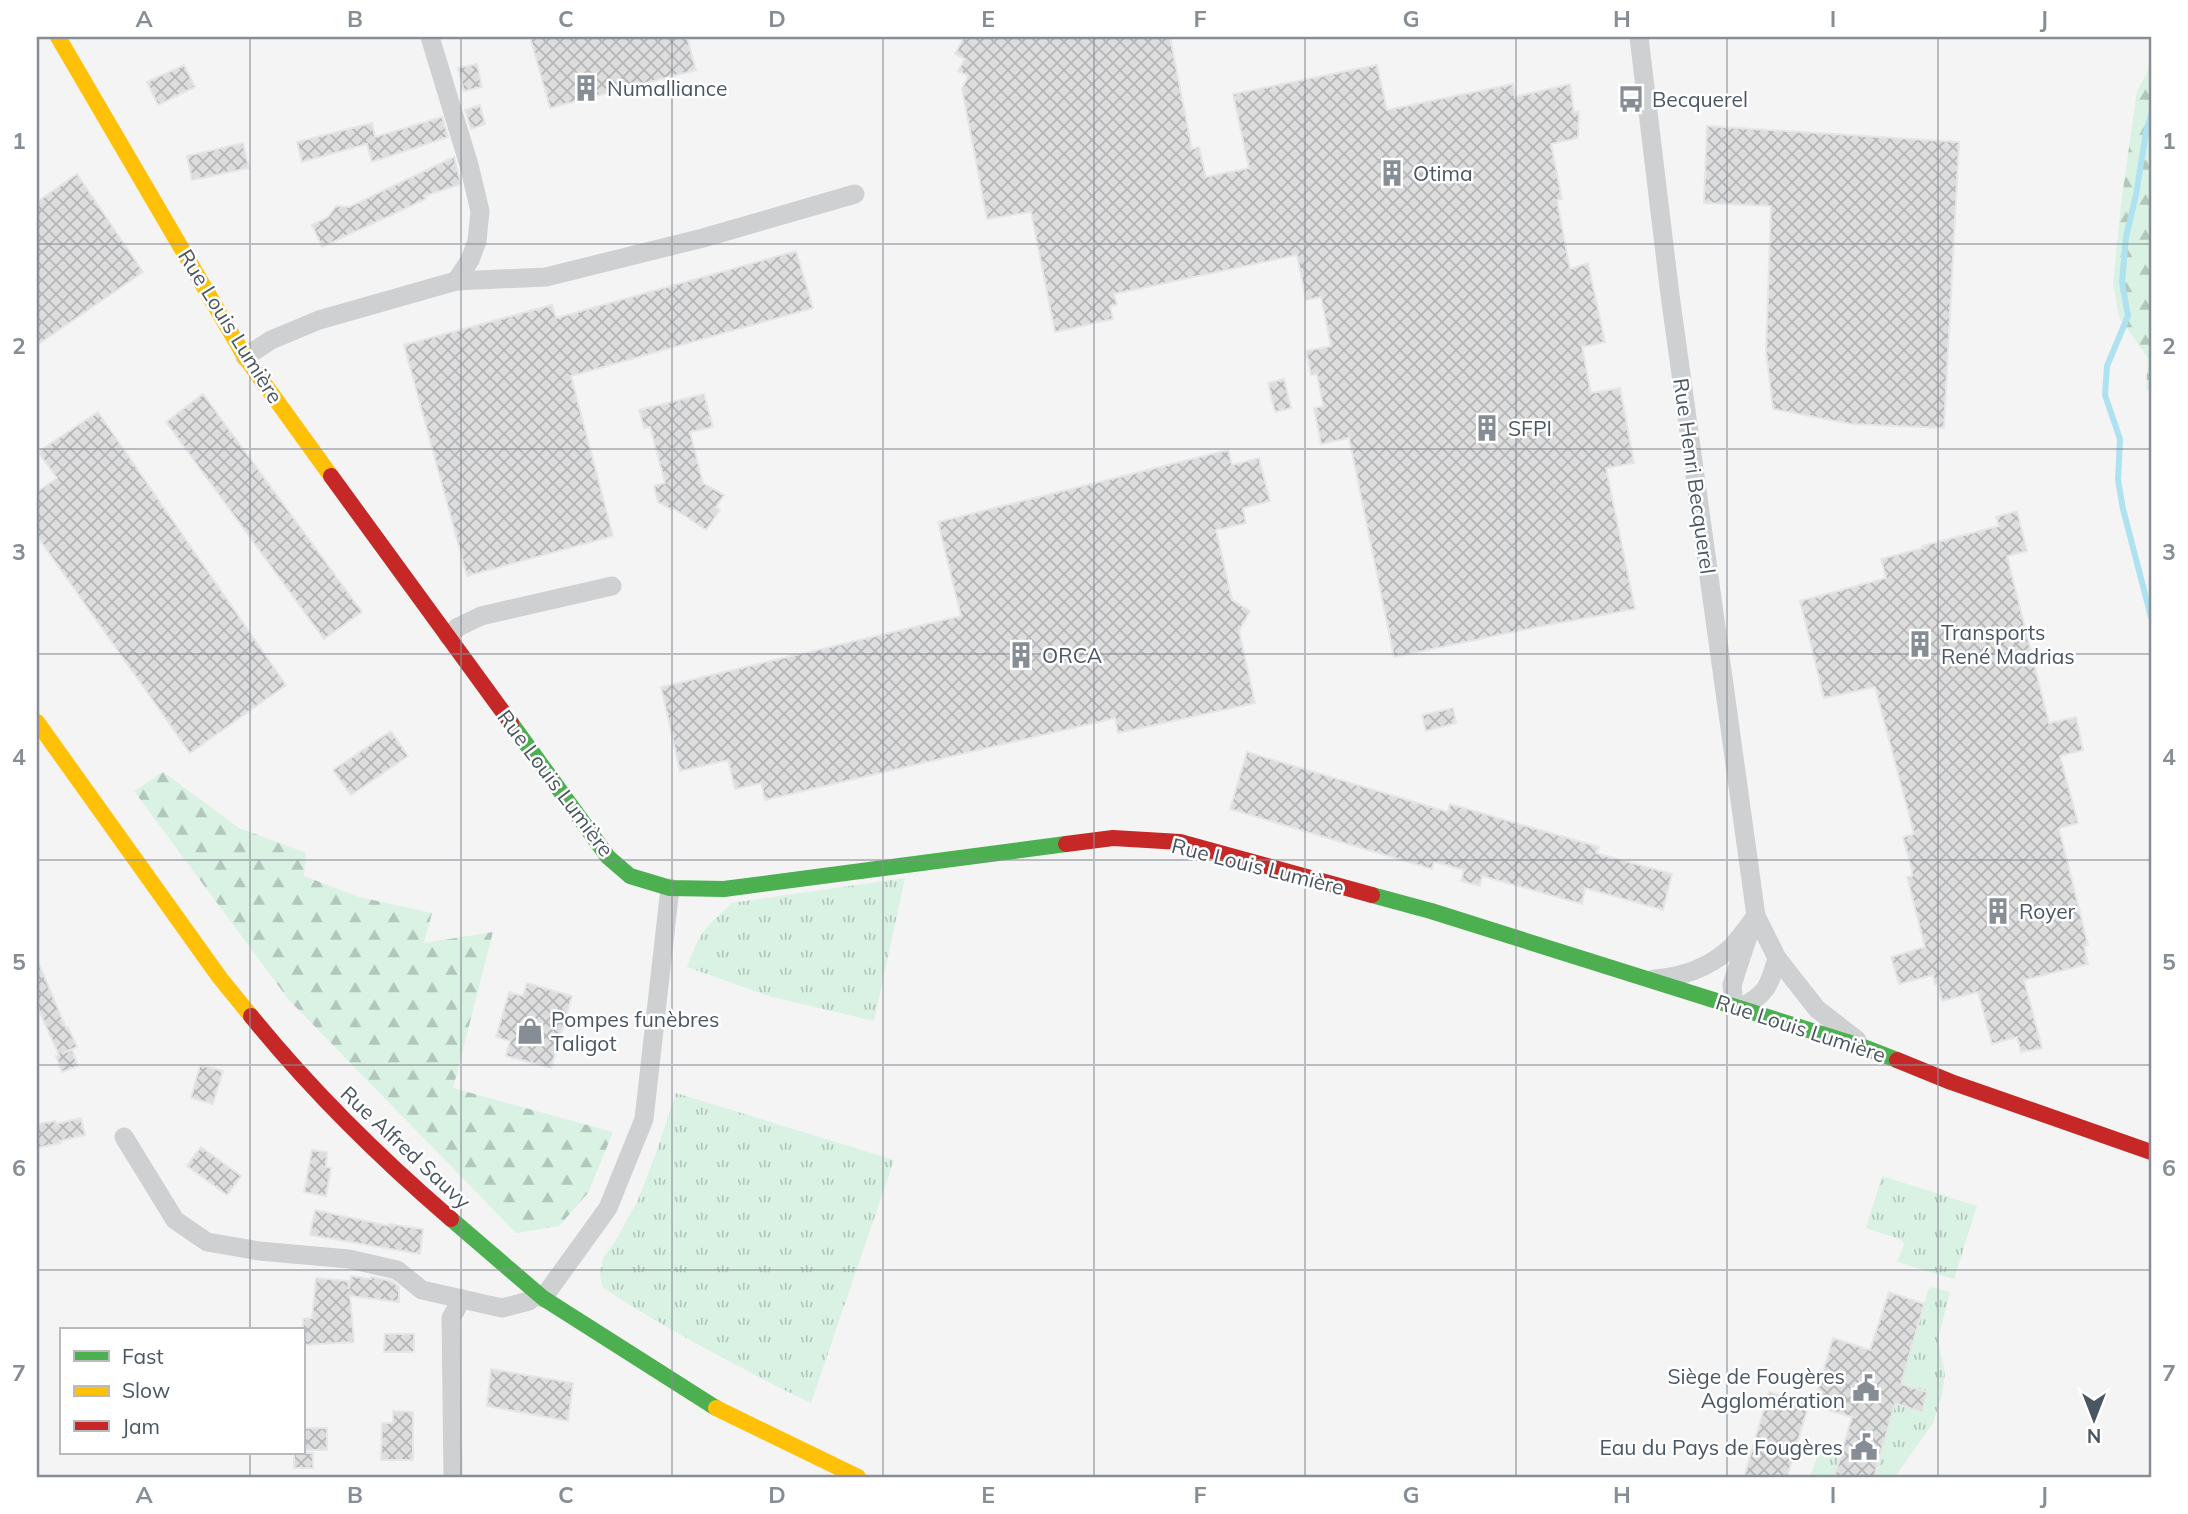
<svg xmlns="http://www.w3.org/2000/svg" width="2188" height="1514" font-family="Mulish,sans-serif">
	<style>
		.grass { fill: url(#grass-tufts) }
		.forest { fill: url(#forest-firs) }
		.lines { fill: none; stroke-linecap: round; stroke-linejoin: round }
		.stream { stroke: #aee2f0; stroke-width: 6 }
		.building { fill: url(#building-cross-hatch); stroke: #e5e6e7; stroke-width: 2 }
		.street { stroke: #ced0d2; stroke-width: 19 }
		.fast { stroke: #4caf50; stroke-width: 16 }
		.slow { stroke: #ffc107; stroke-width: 16 }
		.jam { stroke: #c62828; stroke-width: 16 }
		.grid { fill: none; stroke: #868d94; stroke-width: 2; stroke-opacity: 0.55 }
		.labels { text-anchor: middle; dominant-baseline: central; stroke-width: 5; stroke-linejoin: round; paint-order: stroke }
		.poi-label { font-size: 21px; fill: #4a5661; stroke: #fff; text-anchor: start }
		.street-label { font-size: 21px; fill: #4a5661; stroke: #fff }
		.neatline { fill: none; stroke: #868d94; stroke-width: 2.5 }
		.grid-label { font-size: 23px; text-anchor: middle; font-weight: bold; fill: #868d94 }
	</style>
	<defs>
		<pattern id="grass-tufts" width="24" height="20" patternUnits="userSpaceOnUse" patternTransform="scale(1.75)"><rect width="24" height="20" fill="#d9f2e3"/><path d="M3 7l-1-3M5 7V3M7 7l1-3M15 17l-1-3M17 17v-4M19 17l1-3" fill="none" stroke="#b2c7bb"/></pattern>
		<pattern id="forest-firs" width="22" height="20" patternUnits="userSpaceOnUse" patternTransform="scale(1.75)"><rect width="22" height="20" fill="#d9f2e3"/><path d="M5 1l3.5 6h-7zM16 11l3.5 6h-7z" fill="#b2c7bb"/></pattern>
		<pattern id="building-cross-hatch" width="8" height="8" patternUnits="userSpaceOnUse" patternTransform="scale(1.75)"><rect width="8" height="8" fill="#ddddde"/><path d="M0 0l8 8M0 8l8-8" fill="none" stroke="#b5b6b7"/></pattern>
	</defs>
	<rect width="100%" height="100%" fill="#f4f4f4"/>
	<g class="grass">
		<path d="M905,878L874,1021L772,997L687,967C693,951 698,936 711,923C717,916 725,912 731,903Z"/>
		<path d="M676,1093L894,1160L811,1403C740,1368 670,1331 603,1288L600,1276L603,1258L615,1242L638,1200L656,1153Z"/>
		<path d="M1882,1176L1977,1206L1954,1279L1897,1262L1904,1245L1902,1240L1866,1228Z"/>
		<path d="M1932,1287L1950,1292L1939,1335V1346L1945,1373L1942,1395L1933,1423L1895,1477H1874L1928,1290Z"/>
		<path d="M1821,1447L1841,1453L1835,1474L1843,1477H1810Z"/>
	</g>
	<g class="forest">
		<path d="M2151,65V389L2146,390L2148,358L2119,317L2113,283L2121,204L2137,91Z"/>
		<path d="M163,772L239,828L306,853L304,876L359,897L432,913L424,943L493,932L453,1088L613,1132L588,1193L559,1226L516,1233L289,1000L134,791Z"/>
	</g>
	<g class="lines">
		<path class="stream" d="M2151,115L2146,132L2136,195L2126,237L2122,282L2128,316L2107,366L2105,395L2120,439L2118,480L2123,509L2151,617"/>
	</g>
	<g class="building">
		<path d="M530,37H687L696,70L550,108Z"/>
		<path d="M964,37H1170L1192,149L1199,147L1206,177L1249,168L1233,94L1377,65L1387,110L1513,84L1515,97L1570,84L1574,112L1579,111L1578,138L1551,144L1562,199L1557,200L1570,269L1588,263L1605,342L1582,347L1591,393L1620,388L1634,463L1606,468L1635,609L1542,626L1394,657L1349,438L1321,444L1314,408L1323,406L1317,374L1311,375L1306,351L1331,346L1321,297L1306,300L1297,255L1114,294L1117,305L1110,306L1113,319L1055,332L1031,212L987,219L962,89L968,76L958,71L965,59L955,54Z"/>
		<path d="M477,64L482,87L464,91L458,68Z"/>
		<path d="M184,65L195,87L158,105L147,82Z"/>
		<path d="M480,105L485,124L471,129L465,110Z"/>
		<path d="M442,117L448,137L372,162L367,144L302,162L297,142L372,123L375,137Z"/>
		<path d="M1707,126L1959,142L1944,428L1851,424L1773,409L1766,352L1771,206L1704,203Z"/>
		<path d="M243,143L249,168L192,180L187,156Z"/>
		<path d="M454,157L461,184L425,196L426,199L322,247L312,225L328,217L336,206L349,207Z"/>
		<path d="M77,174L143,272L37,345V202Z"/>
		<path d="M796,251L813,308L571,376L613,536L467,576L404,345L552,305L556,318Z"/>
		<path d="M1284,379L1291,408L1275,412L1268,383Z"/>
		<path d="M203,394L362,612L324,639L166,422Z"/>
		<path d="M704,394L713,427L690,432L703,483L724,495L716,507L720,510L706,530L673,508L672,510L658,502L654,486L665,483L650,427L644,428L639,410Z"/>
		<path d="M98,412L286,685L190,753L37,536V492L57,478L38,452Z"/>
		<path d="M1228,450L1232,465L1259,458L1270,501L1243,508L1246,523L1216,530L1232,600L1250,611L1239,631L1255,703L1118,733L1115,718L765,800L761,783L735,789L728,760L680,771L661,687L961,616L938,522Z"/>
		<path d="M2017,511L2027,551L2007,556L2049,723L2076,717L2083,750L2060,756L2078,823L2059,828L2088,945L2084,946L2088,964L2024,980L2042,1048L2021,1052L2017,1037L1992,1044L1978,992L1942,1001L1938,983L1935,984L1933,975L1899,984L1891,957L1925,947L1907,877L1912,876V870L1903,837L1914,834L1875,687L1824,698L1800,601L1886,578L1881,559L1923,548L1922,546L1999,526L1996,517Z"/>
		<path d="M1453,708L1456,723L1426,731L1422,715Z"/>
		<path d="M391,731L408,756L351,795L333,770Z"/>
		<path d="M1247,752L1448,812L1450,804L1599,847L1596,853L1672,874L1663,910L1585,888L1582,904L1482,876L1480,886L1461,881L1464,870L1434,862L1432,869L1230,809Z"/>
		<path d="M37,959L66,1028L68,1027L77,1047L63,1053L72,1050L78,1066L62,1072L56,1056L59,1055L37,1006Z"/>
		<path d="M527,983L572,996L551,1068L506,1056L510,1041L496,1037L509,992L523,996Z"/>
		<path d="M200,1065L223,1071L213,1104L191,1098Z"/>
		<path d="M81,1118L85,1135L60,1141L61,1143L37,1148V1124L55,1121L56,1124Z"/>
		<path d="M201,1147L241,1176L227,1195L187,1166Z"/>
		<path d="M312,1150L327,1152L326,1167L331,1168L326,1196L304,1192Z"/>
		<path d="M315,1210L389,1226V1224L423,1229L420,1254L310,1235Z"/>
		<path d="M351,1276L371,1279V1277L392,1281L399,1287V1302L350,1296L354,1342L303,1345V1319L312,1318L316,1278L348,1281L349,1289Z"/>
		<path d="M1889,1292L1924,1304L1901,1384L1927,1392L1922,1412L1895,1403L1874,1477H1843L1835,1475L1852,1417L1813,1406L1833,1338L1870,1350Z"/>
		<path d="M385,1334H414V1352H384Z"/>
		<path d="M491,1369L573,1383L568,1421L487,1406Z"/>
		<path d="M1769,1392L1809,1404L1787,1477H1744Z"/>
		<path d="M393,1411L413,1412V1460H381L382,1423H393Z"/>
		<rect x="303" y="1428" width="24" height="22"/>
		<rect x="294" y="1453" width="19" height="15"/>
	</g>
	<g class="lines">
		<g class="street">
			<path d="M430,37L469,165L480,211L477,241L470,260L456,281"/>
			<path d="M1639,37L1670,295L1756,916L1777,958L1817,1009L1857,1040"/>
			<path d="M245,357L271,340L319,320L456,281L546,277L703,238L855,194"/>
			<path d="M448,636L458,627L481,616L612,586"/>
			<path d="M1654,979C1681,977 1707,968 1727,951C1738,942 1747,927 1756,916"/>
			<path d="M1734,1006L1732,985L1749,933"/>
			<path d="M1740,1008C1767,994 1769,986 1777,958"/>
			<path d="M124,1137L175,1220L207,1242L259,1251L349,1259L397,1270L422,1290L502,1308L529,1301L538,1294"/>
			<path d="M543,1298L608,1208L644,1119L670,888"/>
			<path d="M453,1477L451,1318L462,1299"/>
		</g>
		<g class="fast">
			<path d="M511,723L608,857L630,876L670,888L724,889L1066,844"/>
			<path d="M1372,895L1431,911L1866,1048L1897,1060"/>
			<path d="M451,1219L543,1298L716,1408"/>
		</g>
		<g class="slow">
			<path d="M58,37L245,357L331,476"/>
			<path d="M37,722L220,978L251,1016"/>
			<path d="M716,1408L858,1477"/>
		</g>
		<g class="jam">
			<path d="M331,476L511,723"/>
			<path d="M1066,844L1113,838L1180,842L1372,895"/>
			<path d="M251,1016C311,1090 379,1157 451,1219"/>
			<path d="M1897,1060L1951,1082L2151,1152"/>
		</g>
	</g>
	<path class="grid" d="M250,37V1330M461,37V1477M672,37V1477M883,37V1477M1094,37V1477M1305,37V1477M1516,37V1477M1727,37V1477M1938,37V1477M37,244H2151M37,449H2151M37,654H2151M37,860H2151M37,1065H2151M37,1270H2151M250,1453V1477"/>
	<defs>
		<symbol id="building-bare" viewBox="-9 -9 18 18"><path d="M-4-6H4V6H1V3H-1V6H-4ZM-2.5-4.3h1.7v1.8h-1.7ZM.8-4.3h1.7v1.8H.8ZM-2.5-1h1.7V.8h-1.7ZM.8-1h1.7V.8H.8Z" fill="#868d94" stroke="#fff" stroke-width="2.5" paint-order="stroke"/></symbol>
		<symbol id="bus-bare" viewBox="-9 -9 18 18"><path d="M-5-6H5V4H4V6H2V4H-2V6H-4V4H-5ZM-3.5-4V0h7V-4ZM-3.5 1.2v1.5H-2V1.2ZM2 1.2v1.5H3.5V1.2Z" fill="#868d94" stroke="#fff" stroke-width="2.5" paint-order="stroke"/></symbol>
		<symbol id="shop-bare" viewBox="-9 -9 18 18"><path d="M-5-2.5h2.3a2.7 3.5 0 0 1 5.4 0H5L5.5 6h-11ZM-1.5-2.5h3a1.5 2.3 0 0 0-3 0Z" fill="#868d94" stroke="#fff" stroke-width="2.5" paint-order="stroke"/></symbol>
		<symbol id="civic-bare" viewBox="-9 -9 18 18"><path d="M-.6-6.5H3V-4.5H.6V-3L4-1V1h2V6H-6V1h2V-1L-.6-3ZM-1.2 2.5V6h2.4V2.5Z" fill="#868d94" stroke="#fff" stroke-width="2.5" paint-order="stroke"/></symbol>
	</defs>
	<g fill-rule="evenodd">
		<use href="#building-bare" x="567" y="69" width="38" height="38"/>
		<use href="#bus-bare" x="1612" y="80" width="38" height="38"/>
		<use href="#building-bare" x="1373" y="154" width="38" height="38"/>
		<use href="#building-bare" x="1468" y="409" width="38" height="38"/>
		<use href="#building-bare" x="1901" y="625" width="38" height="38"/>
		<use href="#building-bare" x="1002" y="636" width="38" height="38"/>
		<use href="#building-bare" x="1979" y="892" width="38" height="38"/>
		<use href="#shop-bare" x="511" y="1012" width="38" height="38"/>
		<use href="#civic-bare" x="1847" y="1369" width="38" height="38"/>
		<use href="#civic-bare" x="1845" y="1428" width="38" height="38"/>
	</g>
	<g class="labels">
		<g class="poi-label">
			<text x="607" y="88">Numalliance</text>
			<text x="1652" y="99">Becquerel</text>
			<text x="1413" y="173">Otima</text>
			<text x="1508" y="428">SFPI</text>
			<text x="1941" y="632">Transports<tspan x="1941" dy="24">René Madrias</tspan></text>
			<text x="1042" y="655">ORCA</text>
			<text x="2019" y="911">Royer</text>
			<text x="551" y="1019">Pompes funèbres<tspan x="551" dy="24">Taligot</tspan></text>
			<text x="1845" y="1376" text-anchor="end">Siège de Fougères<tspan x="1845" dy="24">Agglomération</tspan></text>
			<text x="1843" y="1447" text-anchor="end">Eau du Pays de Fougères</text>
		</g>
		<g class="street-label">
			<text transform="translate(231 326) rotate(58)">Rue Louis Lumière</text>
			<text transform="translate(1695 476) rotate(82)">Rue Henri Becquerel</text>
			<text transform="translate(556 783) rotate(53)">Rue Louis Lumière</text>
			<text transform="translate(1258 866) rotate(14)">Rue Louis Lumière</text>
			<text transform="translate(1801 1028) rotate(18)">Rue Louis Lumière</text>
			<text transform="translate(406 1147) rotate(43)">Rue Alfred Sauvy</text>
		</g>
	</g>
	<rect width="2188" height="1514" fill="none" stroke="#ffffff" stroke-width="77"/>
	<rect x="60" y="1328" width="245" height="126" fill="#ffffff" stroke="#b7bbc0" stroke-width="2"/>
	<rect x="74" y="1351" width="35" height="10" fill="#4caf50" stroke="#b7bbc0" stroke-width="2"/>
	<text x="122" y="1364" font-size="21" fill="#4a5661">Fast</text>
	<rect x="74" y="1386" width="35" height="10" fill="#ffc107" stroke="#b7bbc0" stroke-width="2"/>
	<text x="122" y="1398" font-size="21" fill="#4a5661">Slow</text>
	<rect x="74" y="1421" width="35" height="10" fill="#c62828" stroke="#b7bbc0" stroke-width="2"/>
	<text x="122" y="1434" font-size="21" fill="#4a5661">Jam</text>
	<g transform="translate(2094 1419) rotate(180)" stroke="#ffffff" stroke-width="5" paint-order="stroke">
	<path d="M0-5L12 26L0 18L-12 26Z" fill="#4a5661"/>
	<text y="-10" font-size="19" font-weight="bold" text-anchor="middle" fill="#4a5661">N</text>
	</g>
	<rect x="38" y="38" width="2112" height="1438" class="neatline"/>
	<g class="grid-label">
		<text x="144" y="27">A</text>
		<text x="355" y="27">B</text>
		<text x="566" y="27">C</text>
		<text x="777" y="27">D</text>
		<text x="988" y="27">E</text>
		<text x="1200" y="27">F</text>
		<text x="1411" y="27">G</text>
		<text x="1622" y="27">H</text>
		<text x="1833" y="27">I</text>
		<text x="2044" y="27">J</text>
		<text x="19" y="149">1</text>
		<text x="2169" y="149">1</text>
		<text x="19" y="354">2</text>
		<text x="2169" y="354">2</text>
		<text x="19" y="560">3</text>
		<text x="2169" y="560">3</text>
		<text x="19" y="765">4</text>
		<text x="2169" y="765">4</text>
		<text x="19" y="970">5</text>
		<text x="2169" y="970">5</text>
		<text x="19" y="1176">6</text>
		<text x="2169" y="1176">6</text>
		<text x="19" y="1381">7</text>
		<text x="2169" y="1381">7</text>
		<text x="144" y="1503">A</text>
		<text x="355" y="1503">B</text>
		<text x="566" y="1503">C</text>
		<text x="777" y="1503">D</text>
		<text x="988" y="1503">E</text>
		<text x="1200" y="1503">F</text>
		<text x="1411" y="1503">G</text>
		<text x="1622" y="1503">H</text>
		<text x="1833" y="1503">I</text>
		<text x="2044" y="1503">J</text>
	</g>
</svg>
